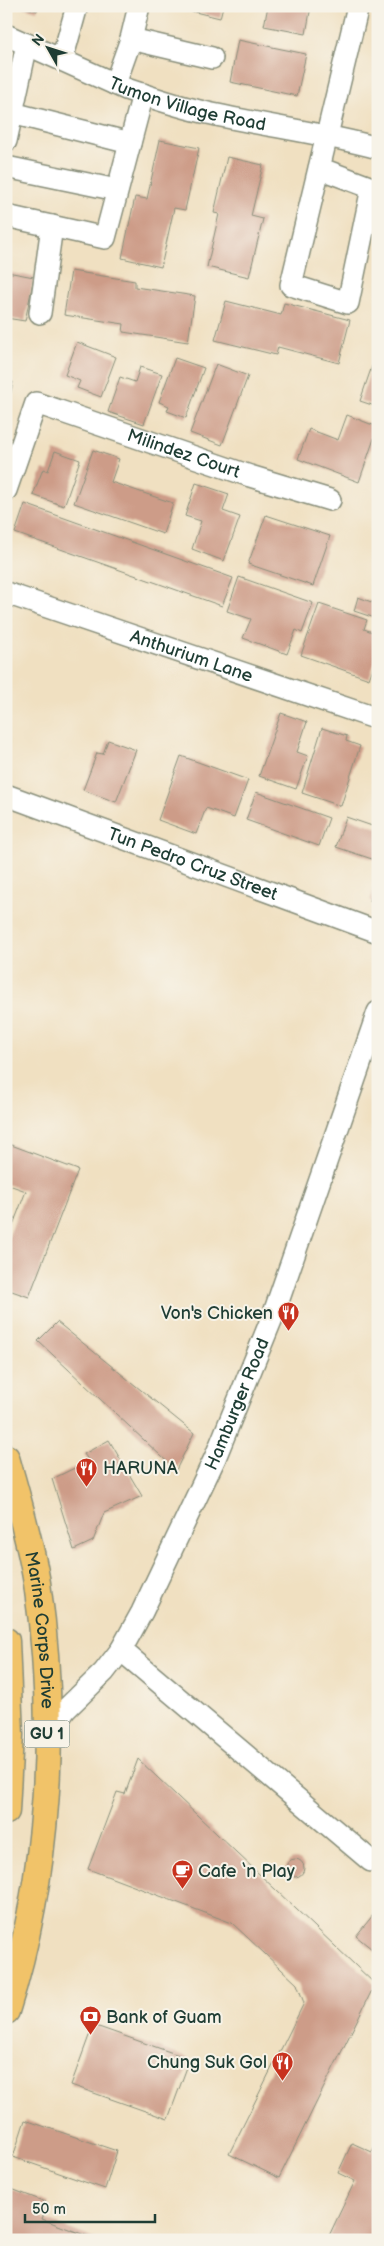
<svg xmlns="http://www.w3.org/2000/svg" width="384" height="2246" font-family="'Balsamiq Sans',sans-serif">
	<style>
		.building { fill: #cd9c88 }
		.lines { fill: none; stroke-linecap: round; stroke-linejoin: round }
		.minor-casing { stroke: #888e7a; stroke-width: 24 }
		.major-casing { stroke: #888e7a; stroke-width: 29 }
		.minor { stroke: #fff; stroke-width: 21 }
		.major { stroke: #f1c369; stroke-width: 26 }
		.labels { text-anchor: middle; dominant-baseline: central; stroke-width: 4; stroke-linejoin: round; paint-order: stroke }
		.shield { fill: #f7f3e8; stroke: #60746a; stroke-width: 1 }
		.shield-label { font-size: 16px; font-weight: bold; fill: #1f3d34 }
		.street-label { font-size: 18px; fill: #1f3d34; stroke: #f7f3e8 }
		.poi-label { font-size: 18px; fill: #1f3d34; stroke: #f7f3e8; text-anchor: start }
	</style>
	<rect width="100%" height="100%" fill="#f7f3e8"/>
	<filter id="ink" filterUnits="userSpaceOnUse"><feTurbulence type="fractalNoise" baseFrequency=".02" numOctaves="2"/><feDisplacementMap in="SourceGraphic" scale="10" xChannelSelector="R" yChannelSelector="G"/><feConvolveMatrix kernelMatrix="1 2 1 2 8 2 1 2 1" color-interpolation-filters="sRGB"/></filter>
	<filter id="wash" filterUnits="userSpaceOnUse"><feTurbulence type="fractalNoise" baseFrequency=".0096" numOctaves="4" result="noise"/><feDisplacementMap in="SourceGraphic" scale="20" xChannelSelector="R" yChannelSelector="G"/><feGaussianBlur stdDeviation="1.12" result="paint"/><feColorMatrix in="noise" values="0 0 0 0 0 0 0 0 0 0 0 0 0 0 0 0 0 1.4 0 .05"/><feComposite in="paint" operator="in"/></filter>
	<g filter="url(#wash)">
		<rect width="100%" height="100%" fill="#f0e0c1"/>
		<g id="blocks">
			<g class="building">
				<path d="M20,6H38L37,11Z"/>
				<path d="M179,6H223L220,18L178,8Z"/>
				<path d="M268,6H311L306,34L264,26Z"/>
				<path d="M238,40L306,54L297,96L230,82Z"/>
				<path d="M160,140L199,148L185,210L174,208L161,267L122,258L135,197L147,199Z"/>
				<path d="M227,157L263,165L251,216L263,219L249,277L207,267L219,214L214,213Z"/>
				<path d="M71,271L135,281V287L195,296L188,342L123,332L124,324L64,315Z"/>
				<path d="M7,272L34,277L25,321L6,318Z"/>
				<path d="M226,301L281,315L284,303L350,320L339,363L278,347L276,355L215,340Z"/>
				<path d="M77,342L116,357L101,397L77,388L80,381L65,375Z"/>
				<path d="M175,358L204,368L186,418L167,411L169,406L159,402Z"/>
				<path d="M216,364L248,376L222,445L190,433Z"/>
				<path d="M372,366L378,368V407L360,401Z"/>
				<path d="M140,367L162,374L144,424L108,412L120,377L135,382Z"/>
				<path d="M6,380L13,382L7,410H6Z"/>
				<path d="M347,415L378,427L359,482L298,459L309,429L338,440Z"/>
				<path d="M93,450L119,459L111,482L173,503L163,534L74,503Z"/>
				<path d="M55,451L80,460L64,506L33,495L43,469L48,471Z"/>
				<path d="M196,483L229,494L223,511L240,517L224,561L192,549L201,521L185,516Z"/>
				<path d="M25,504L233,578L222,606L15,533Z"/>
				<path d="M266,515L330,536L313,586L248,564Z"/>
				<path d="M239,577L313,603L302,633L296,630L287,654L243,638L251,619L227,611Z"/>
				<path d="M378,594V619L354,611L358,597L374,603Z"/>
				<path d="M319,604L367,620L364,629L378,634V654L369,679L301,655Z"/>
				<path d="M281,713L307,722L297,752L308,756L296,789L259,776Z"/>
				<path d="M322,728L347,736L346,741L360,746L341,806L302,793Z"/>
				<path d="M108,740L136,750L116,802L83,790L97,753L103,754Z"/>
				<path d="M181,756L248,780L234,818L206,808L196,834L158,820Z"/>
				<path d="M256,792L329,818L319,846L246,820Z"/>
				<path d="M346,817L378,828V861L336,847Z"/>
				<path d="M377,879H378V903L370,901Z"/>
				<path d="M6,1143L78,1170L29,1297L6,1289V1243L26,1191L6,1184Z"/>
				<path d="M57,1322L194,1433L176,1470L38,1341Z"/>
				<path d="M109,1440L142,1496L104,1513L93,1541L74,1550L52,1479L89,1461L84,1454Z"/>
				<path d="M138,1759L375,1984L279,2178L229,2154L304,2003L297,1984L232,1923L88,1869L117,1792L125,1794Z"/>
				<circle cx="295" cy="1868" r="9"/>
				<path d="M378,1909V1954L356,1936Z"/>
				<path d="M93,2025L190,2059L168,2119L71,2085Z"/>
				<path d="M25,2120L117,2151L105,2189L13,2157Z"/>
				<path d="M378,2139V2240H327L355,2181L338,2173L352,2143L372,2152Z"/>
				<path d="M9,2188L48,2203L42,2219L98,2240H6V2197Z"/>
			</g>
		</g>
	</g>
	<g filter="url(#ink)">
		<use href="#blocks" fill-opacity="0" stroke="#888e7a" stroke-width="1"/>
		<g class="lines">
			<defs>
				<g id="minor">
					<path id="s1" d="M6,35L126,89C150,97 174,105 199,111C258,125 319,132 378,148"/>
					<path d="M131,39L139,6"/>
					<path d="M62,60L77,6"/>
					<path d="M115,84L131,39L212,58"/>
					<path d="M12,113L130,143"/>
					<path d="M6,141L27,44"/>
					<path d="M6,167L117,190"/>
					<path d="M319,168L372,188L348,303L291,285L358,6"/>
					<path d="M6,216L105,238L143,94"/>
					<path d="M40,313L52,226"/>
					<path id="s2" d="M6,490L36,403L250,476L330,500"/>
					<path id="s3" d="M6,593L378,719"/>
					<path id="s4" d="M6,795L378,932"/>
					<path d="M121,1650L371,1861"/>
					<path id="s5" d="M47,1736L65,1710L104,1672L121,1650L142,1612L215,1458L274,1313L378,1012"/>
				</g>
				<g id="major">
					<path id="s6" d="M6,1458C18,1499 30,1541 37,1583C58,1724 49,1875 6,2011"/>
					<path d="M6,1641L10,1735L6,1811"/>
				</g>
			</defs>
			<use href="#minor" class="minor-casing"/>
			<use href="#major" class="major-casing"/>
			<use href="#minor" class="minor"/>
			<use href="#major" class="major"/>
		</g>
	</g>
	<defs>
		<symbol id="restaurant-pin" viewBox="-11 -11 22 30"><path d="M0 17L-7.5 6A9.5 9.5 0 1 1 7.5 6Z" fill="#c8321e" stroke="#f7f3e8"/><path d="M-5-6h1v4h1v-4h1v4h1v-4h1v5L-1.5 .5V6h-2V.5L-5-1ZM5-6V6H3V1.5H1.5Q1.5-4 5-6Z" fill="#fff"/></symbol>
		<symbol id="cafe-pin" viewBox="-11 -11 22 30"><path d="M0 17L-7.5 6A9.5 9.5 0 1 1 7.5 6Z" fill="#c8321e" stroke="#f7f3e8"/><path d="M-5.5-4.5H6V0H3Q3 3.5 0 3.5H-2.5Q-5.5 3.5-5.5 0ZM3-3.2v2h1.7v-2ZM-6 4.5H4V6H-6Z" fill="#fff"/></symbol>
		<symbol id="bank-pin" viewBox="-11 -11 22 30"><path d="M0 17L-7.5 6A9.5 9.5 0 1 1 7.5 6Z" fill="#c8321e" stroke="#f7f3e8"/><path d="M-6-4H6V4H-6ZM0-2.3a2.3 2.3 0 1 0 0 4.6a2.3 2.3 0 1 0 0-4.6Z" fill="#fff"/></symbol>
	</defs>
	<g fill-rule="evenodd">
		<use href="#restaurant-pin" x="276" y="1300" width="25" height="34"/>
		<use href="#restaurant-pin" x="74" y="1456" width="25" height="34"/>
		<use href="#cafe-pin" x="170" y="1858" width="25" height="34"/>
		<use href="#bank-pin" x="78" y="2004" width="25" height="34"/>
		<use href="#restaurant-pin" x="270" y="2050" width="25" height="34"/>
	</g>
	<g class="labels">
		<rect class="shield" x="24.5" y="1720.5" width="45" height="27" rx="4"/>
		<g class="shield-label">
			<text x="47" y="1734">GU 1</text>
		</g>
		<g class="street-label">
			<text stroke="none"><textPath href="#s1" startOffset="195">Tumon Village Road</textPath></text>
			<text stroke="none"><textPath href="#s2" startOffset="248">Milindez Court</textPath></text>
			<text stroke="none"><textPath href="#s3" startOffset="196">Anthurium Lane</textPath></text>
			<text stroke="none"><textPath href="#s4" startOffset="199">Tun Pedro Cruz Street</textPath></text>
			<text stroke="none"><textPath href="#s5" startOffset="386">Hamburger Road</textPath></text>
			<text stroke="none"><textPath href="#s6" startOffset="176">Marine Corps Drive</textPath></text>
		</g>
		<g class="poi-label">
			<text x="273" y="1313" text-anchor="end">Von's Chicken</text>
			<text x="103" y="1468">HARUNA</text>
			<text x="198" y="1871">Cafe ‘n Play</text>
			<text x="106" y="2017">Bank of Guam</text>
			<text x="267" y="2062" text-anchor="end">Chung Suk Gol</text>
		</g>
	</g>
	<rect width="384" height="2246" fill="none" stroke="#f7f3e8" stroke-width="25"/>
	<g transform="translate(48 48) rotate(309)" stroke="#f7f3e8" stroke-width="4" paint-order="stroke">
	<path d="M0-4L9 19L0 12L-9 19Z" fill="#1f3d34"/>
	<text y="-8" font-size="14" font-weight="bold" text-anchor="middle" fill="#1f3d34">N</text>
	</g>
	<path d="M25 2214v8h130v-8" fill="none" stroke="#1f3d34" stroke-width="2.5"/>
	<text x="32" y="2214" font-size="15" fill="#1f3d34" stroke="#f7f3e8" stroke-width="4" paint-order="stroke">50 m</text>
</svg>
